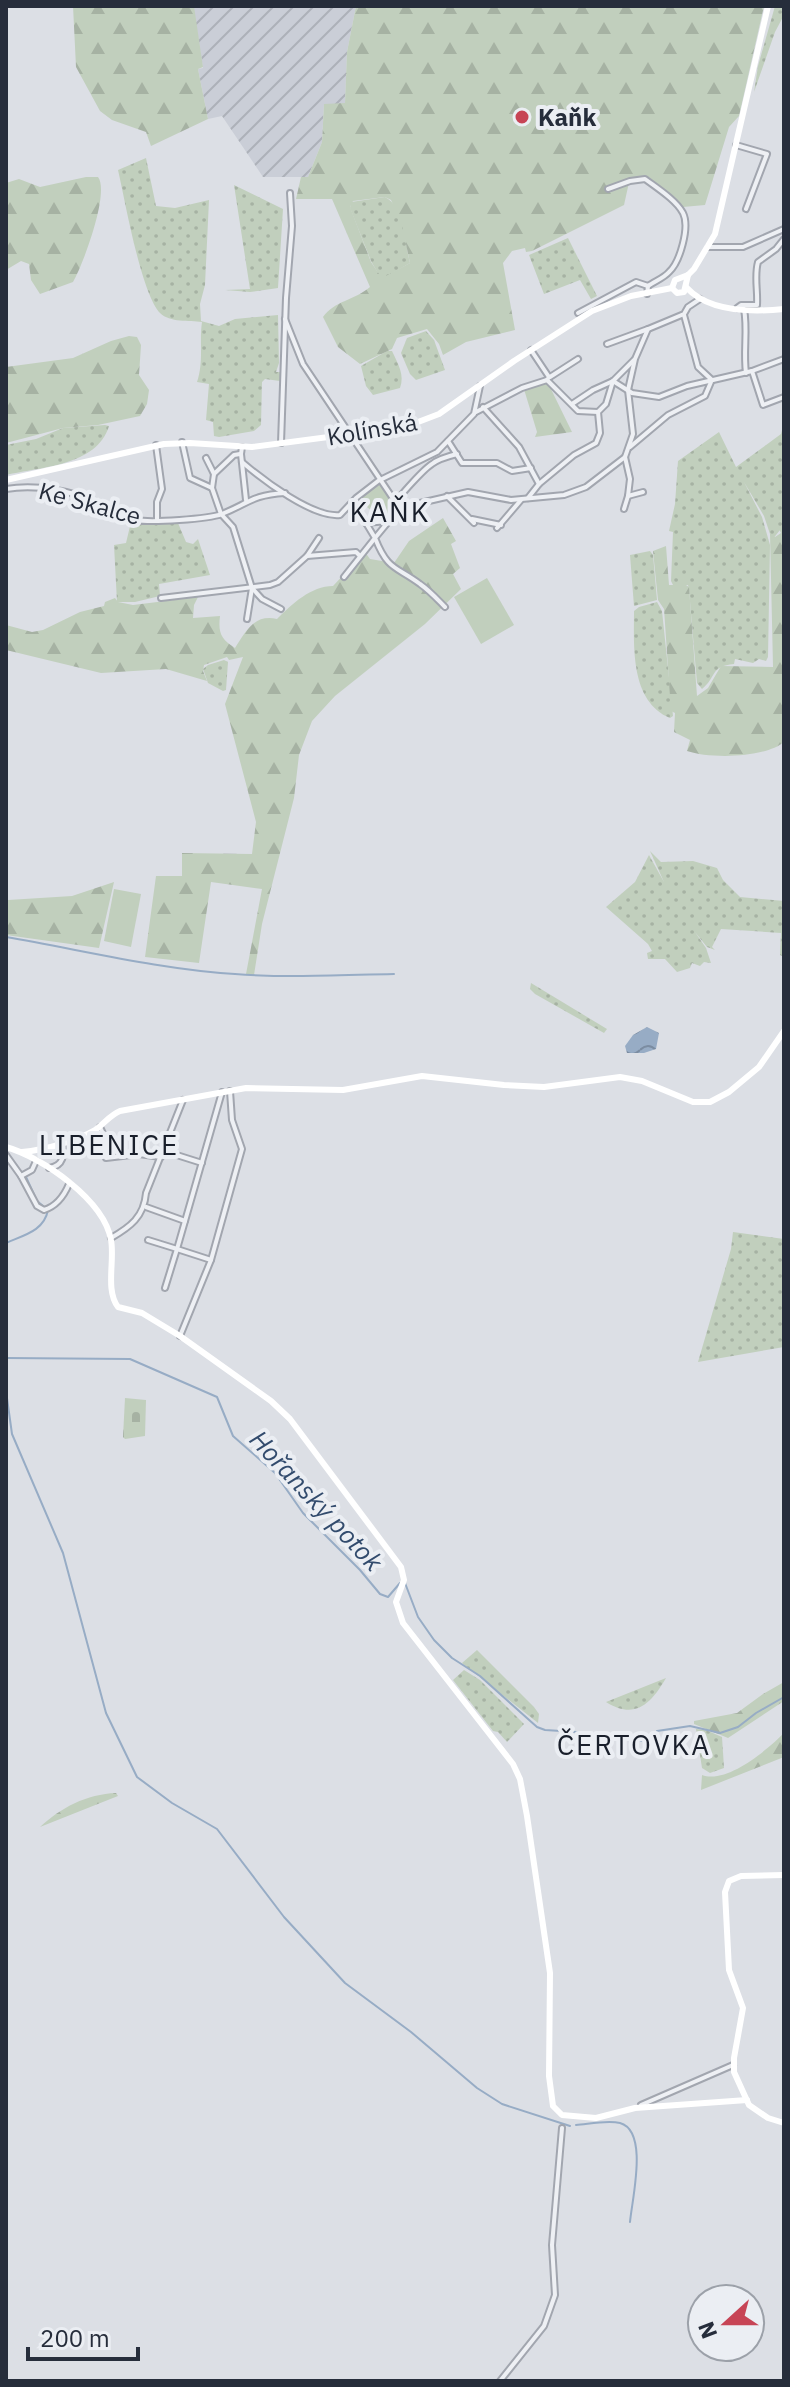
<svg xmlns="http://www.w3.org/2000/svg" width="790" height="2387" font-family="'IBM Plex Sans',sans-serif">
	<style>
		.industrial { fill: url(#industrial-furrows) }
		.grass { fill: url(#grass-dots) }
		.forest { fill: url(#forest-firs); fill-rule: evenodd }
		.cemetery { fill: url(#cemetery-stones) }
		.garden { fill: #c1cfbd }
		.water { fill: url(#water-waves) }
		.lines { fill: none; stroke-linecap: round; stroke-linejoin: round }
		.stream { stroke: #97acc5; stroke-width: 2 }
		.street-casing { stroke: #a2a6af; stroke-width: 8 }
		.street { stroke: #eef0f4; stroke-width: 4 }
		.secondary { stroke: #fff; stroke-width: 6 }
		.poi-dot { fill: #c74455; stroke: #ebeef3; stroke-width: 3 }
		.labels { text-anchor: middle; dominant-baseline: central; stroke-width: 8; stroke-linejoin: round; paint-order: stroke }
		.poi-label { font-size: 24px; font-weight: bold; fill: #262d3b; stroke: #ebeef3; text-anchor: start }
		.street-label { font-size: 24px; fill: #262d3b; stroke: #ebeef3 }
		.water-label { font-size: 26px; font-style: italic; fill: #324b6d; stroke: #ebeef3 }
		.quarter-label { font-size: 28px; letter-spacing: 2px; fill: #191f2b; stroke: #ebeef3 }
	</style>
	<defs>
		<pattern id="industrial-furrows" width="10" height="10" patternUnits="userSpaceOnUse" patternTransform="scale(2)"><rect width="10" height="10" fill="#caced7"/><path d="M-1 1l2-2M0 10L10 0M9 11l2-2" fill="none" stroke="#adb1b9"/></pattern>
		<pattern id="grass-dots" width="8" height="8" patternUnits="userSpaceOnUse" patternTransform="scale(2)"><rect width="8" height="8" fill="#c1cfbd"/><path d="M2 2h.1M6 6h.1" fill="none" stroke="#a6b2a3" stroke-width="1.8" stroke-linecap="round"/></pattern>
		<pattern id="forest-firs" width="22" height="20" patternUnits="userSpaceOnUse" patternTransform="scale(2)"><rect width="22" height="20" fill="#c1cfbd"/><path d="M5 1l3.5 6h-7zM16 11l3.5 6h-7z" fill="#a6b2a3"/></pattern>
		<pattern id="cemetery-stones" width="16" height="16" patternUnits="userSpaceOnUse" patternTransform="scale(2)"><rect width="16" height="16" fill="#c1cfbd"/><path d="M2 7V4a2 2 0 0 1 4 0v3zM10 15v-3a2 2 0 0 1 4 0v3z" fill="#a6b2a3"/></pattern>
		<pattern id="water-waves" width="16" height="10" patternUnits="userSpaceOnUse" patternTransform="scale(2)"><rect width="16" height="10" fill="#97acc5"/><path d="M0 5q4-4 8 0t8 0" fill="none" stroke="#7b8ca1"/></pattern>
	</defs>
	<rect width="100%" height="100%" fill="#dcdfe5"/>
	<path class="industrial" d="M193,6H356L347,52L345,104H324L322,142L308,177H263L222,116L208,119L198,69L203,68Z"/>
	<g class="grass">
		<path d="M775,6H784V15L775,32L754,92L758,66Z"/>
		<path d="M146,158L156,206L175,208L209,200L205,285L200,304L201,321L219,326L235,319L278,315L279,363L276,372H280V381L265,379L262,382L261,425L254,431L219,437L214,436L213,422L206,420L209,384L197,382C204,361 199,342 202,322C189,320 170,323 160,313C141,293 125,200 118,170Z"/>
		<path d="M234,185L283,209L278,288L250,292L225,290L250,289Z"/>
		<path d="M385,197C405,207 405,244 410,263L384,278L380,277L371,261L350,208L351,202Z"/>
		<path d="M568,238L597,296L591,299L580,280L544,294L529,255Z"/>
		<path d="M426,331L434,340L445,370L416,380L410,374L401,353L407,338Z"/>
		<path d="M387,351H392C398,364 405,375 400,388L373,395L366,386L361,366Z"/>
		<path d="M784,422V525L772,540L764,516L744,482L762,517L770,545L768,657L766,661L759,659L753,663L735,659L734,664C710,666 717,677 702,689L697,683L689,590L688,585H673L671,581L673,532L669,531L675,504L678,461L719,432L736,467L781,434Z"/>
		<path d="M105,425L109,426C97,466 40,467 6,475V445L36,439L63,428Z"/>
		<path d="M171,521L178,523L186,542L193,544L198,539L210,575L159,584L160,596L135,602H117L114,545L126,543L131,522L142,524Z"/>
		<path d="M650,551L653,555L657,600L634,606L630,555Z"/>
		<path d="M657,602L662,611L673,716L670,718C630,701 634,647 634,611L639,607Z"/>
		<path d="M224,660L228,662L226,690L223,691L208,683L203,669L208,665Z"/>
		<path d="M650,851L661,862L693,861L717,868L723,880L740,897L784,901V957L780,955L781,933L721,929L712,947L715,950L707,947L695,932L706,948L711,963L704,962L700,966L692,963L690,968L677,972L665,959H648L647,953L652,951L648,944L606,907L635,882L649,855L664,882Z"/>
		<path d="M531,983L607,1029L604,1033L535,994L530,989Z"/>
		<path d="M733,1232L784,1239V1347L698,1362L731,1249Z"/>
		<path d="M477,1650L534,1707L539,1714L538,1723L462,1663Z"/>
		<path d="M464,1670L480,1680L524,1724L507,1742L498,1732L493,1731L453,1680Z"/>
		<path d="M666,1678C652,1702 636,1721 606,1702Z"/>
		<path d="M696,1729L706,1730L722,1737L724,1768L710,1773L702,1768Z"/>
	</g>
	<g class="forest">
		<path d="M73,6H194L203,67L198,69L208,119L151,146L146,132L112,120L100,111L76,67Z"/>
		<path d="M356,6H764L739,116L729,127L705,205L683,207L649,177L630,178L624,205L532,251L526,252L525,248L512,251L503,263L515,330L466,342L443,355L439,344L427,329L397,338L392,349L360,364L338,347L323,317C334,301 355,300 370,287L332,199H296L301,177H308L322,142L324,104L345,103L347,52ZM385,197L391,200L402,225L410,263L384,277H381L371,262L350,207L353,201Z"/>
		<path d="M86,177H98C110,192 83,265 73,282L40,294L31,280L29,264L21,261L6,270V183L19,179L40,187Z"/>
		<path d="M129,336L137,337L141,345L139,375L149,390L147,404L140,416L98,425L63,428L6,443V367L73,358L111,341Z"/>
		<path d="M547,381L572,432L535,437L537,432L523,386Z"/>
		<path d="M443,518L456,541L451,544L460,568L453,574L461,589L425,624L335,696L312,721L299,755L294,798L262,924L254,975L246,974L262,889L211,882L199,963L145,957L156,876H182V853L252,854L256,822L225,704L243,657L229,660L227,657L204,665L203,671L207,681L166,669L101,673L6,650V625L32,632L43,630L80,612L104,606L105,602L115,598L118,602L133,605L198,597L194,605L193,618L220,616C218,633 221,639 235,648C246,631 254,614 277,619C292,604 311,586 333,586L365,552L370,559L394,563L409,541Z"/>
		<path d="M784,526V742C765,758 710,759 687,751L690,740L674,732L675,713L671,711L664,609L658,600L653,551L666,546L669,585H686L689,587L697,696L708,688L721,666L773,667L770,533L775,537L781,533L779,529Z"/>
		<path d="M114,882L99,948L6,935L8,900L72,896Z"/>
		<path d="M784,1682V1701L728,1738L694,1724V1721L737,1713L763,1694Z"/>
		<path d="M784,1733V1757L701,1790L702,1775C727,1784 767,1750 784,1733Z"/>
		<path d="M116,1793L118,1796L40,1827C60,1808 87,1794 116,1793Z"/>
	</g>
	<g class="cemetery">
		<path d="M382,483L394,507L393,515L382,519L357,499Z"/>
		<path d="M125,1398L146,1400L145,1436L125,1439L123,1437Z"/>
	</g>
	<g class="garden">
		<path d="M487,578L514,625L481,644L454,597Z"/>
		<path d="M114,889L141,894L131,947L104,941Z"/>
	</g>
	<path class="water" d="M647,1027L659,1033L656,1049L644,1053H627L625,1046L633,1035Z"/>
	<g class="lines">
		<g class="stream">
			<path d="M6,937C82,950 158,969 235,974C288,978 341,975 394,974"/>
			<path d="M6,1243C24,1235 44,1231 48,1210L37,1201L26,1177"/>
			<path d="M6,1358L130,1359L217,1397L233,1436L275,1473L303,1513L360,1570L380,1594L388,1597L400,1583"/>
			<path d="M6,1391L12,1434L63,1553L106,1713L137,1777L172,1803L217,1829L284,1917L345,1983L411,2032L477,2088L502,2104L570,2126"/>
			<path d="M405,1583L418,1617L434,1640L452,1658L480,1676L537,1727L545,1730L593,1733L642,1741"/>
			<path d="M657,1731L690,1726L720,1733L738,1727L756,1713L784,1697"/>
			<path d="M576,2125C589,2124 607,2120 620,2123C649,2131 632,2199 630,2222"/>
		</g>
		<defs>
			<g id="street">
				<path d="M736,145L767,154L746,209"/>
				<path d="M608,189L630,181L645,179C657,188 676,200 683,213C690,227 680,262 669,272C664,278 655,281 648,286L647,294"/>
				<path d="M709,247H743L784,229"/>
				<path d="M737,308L741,305H757C758,290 754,276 758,262L776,249L784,239"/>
				<path d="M744,309C748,330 743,351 746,373"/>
				<path d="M578,313L636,282L648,286"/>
				<path d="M684,315L698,367L712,380"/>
				<path d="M285,319L303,364L396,503L394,515L375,538C388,571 396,566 420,584C430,591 437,599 445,607"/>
				<path d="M607,344L648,329"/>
				<path d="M531,350L549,377L547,380L578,411L598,412"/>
				<path d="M752,371L763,405L784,397"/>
				<path d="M550,377L578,359"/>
				<path d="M613,381L632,393L659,397L687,386L752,371L784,359"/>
				<path d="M572,404L593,390L613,381L634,360"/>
				<path d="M483,407L519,447L539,484"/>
				<path d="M476,412L522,388L547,380"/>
				<path d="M448,441L462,463H497L512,471L531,468"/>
				<path d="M182,442L190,478L212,488"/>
				<path d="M281,443L286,298L292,226L290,193"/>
				<path d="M156,445L162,489L157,502V520"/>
				<path d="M242,447L241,454L246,500"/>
				<path d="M630,447L668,415L705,396L711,382"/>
				<path d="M457,454C449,456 438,459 432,464C425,468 398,497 396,503L407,506L468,492L511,500L564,495L586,487L625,457"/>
				<path d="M206,458L214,474L212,488L221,514L233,527L252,588L262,599L281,609"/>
				<path d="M242,462C263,480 313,518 340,515L356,498L378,481L437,452L474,414L480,386"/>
				<path d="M214,474L234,455L240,454"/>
				<path d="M6,489C38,484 73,491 102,504C113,509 124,518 136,520C151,523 208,519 222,514C249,503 252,495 285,493"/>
				<path d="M447,496L474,523"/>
				<path d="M628,496L643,492"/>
				<path d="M528,498L539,484L574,455L596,443L600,433L598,412L606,404L613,381"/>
				<path d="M624,509L628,496L630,479L625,457L633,434L628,390L635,359L648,329L684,314L688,307L700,299"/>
				<path d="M472,519L501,525"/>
				<path d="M366,523L387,521"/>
				<path d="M497,528L521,500"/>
				<path d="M307,556L319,538"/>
				<path d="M344,577L375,538L366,523L350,505"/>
				<path d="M161,598L270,585L278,582L307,556L356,552L360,556"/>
				<path d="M247,619L252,588"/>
				<path d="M100,1127L106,1140V1158L139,1154L161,1157"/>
				<path d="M164,1151L202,1163"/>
				<path d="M6,1155L21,1176L32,1170L36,1161"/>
				<path d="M49,1168C64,1166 65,1154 62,1142"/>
				<path d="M21,1176L37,1206L44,1210C57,1206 64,1196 69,1184"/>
				<path d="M146,1207L185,1221"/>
				<path d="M111,1238C130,1227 144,1217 146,1193L183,1100"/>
				<path d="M148,1240L177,1249L165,1288"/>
				<path d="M211,1260L177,1249L222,1092"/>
				<path d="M180,1336L211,1260L242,1149L232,1120L230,1091"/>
				<path d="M641,2105L733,2065"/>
				<path d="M500,2381L544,2326L555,2295L552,2245L562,2128"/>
			</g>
		</defs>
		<use href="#street" class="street-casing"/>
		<use href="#street" class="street"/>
		<g class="secondary">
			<path d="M672,288L675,280L688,275L694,269L715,234L768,6"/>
			<path d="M672,288L677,293L684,292L688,275"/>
			<path d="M687,288C709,312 754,312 784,309"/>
			<path d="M6,480L164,444L190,443L252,447L405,427L439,414L514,361L592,311L631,296L672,288"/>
			<path d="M6,1147C42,1157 104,1200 111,1240C115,1260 105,1290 118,1307L142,1313L180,1336L271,1401L290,1419L401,1567L404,1580L396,1602L403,1623L513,1764L520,1779L527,1816L550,1973L549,2076L553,2106L562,2115L596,2118L635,2108L747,2100"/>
			<path d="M22,1152C45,1150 76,1141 95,1130C104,1124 110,1115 120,1111L246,1088L343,1090L422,1076L504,1085L544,1087L620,1077L642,1081L693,1102H710L729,1092L759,1067L784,1031"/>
			<path d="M784,1875L741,1876L729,1881L725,1892L729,1970L743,2008L734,2058V2072L749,2105L768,2118L784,2123"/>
		</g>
	</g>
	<circle class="poi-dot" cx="522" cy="117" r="8"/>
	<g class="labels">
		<g class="poi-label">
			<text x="538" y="117">Kaňk</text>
		</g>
		<g class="street-label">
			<text transform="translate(372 429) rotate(-10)">Kolínská</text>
			<text transform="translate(90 503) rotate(15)">Ke Skalce</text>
		</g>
		<g class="water-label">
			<text transform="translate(317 1500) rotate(47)">Hořanský potok</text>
		</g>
		<g class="quarter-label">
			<text x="390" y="511">KAŇK</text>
			<text x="109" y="1144">LIBENICE</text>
			<text x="634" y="1744">ČERTOVKA</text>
		</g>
	</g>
	<rect width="790" height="2387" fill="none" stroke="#262d3b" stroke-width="16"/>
	<g transform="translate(726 2323) rotate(249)"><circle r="38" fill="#ebeef3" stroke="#9ca1a9" stroke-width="2"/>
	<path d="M0-6L14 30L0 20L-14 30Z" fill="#c74455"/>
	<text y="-12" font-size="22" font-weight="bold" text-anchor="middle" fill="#262d3b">N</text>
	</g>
	<path d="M28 2347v12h110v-12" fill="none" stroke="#262d3b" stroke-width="4"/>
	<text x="40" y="2347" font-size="24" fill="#262d3b" stroke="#ebeef3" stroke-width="6" paint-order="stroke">200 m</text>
</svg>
